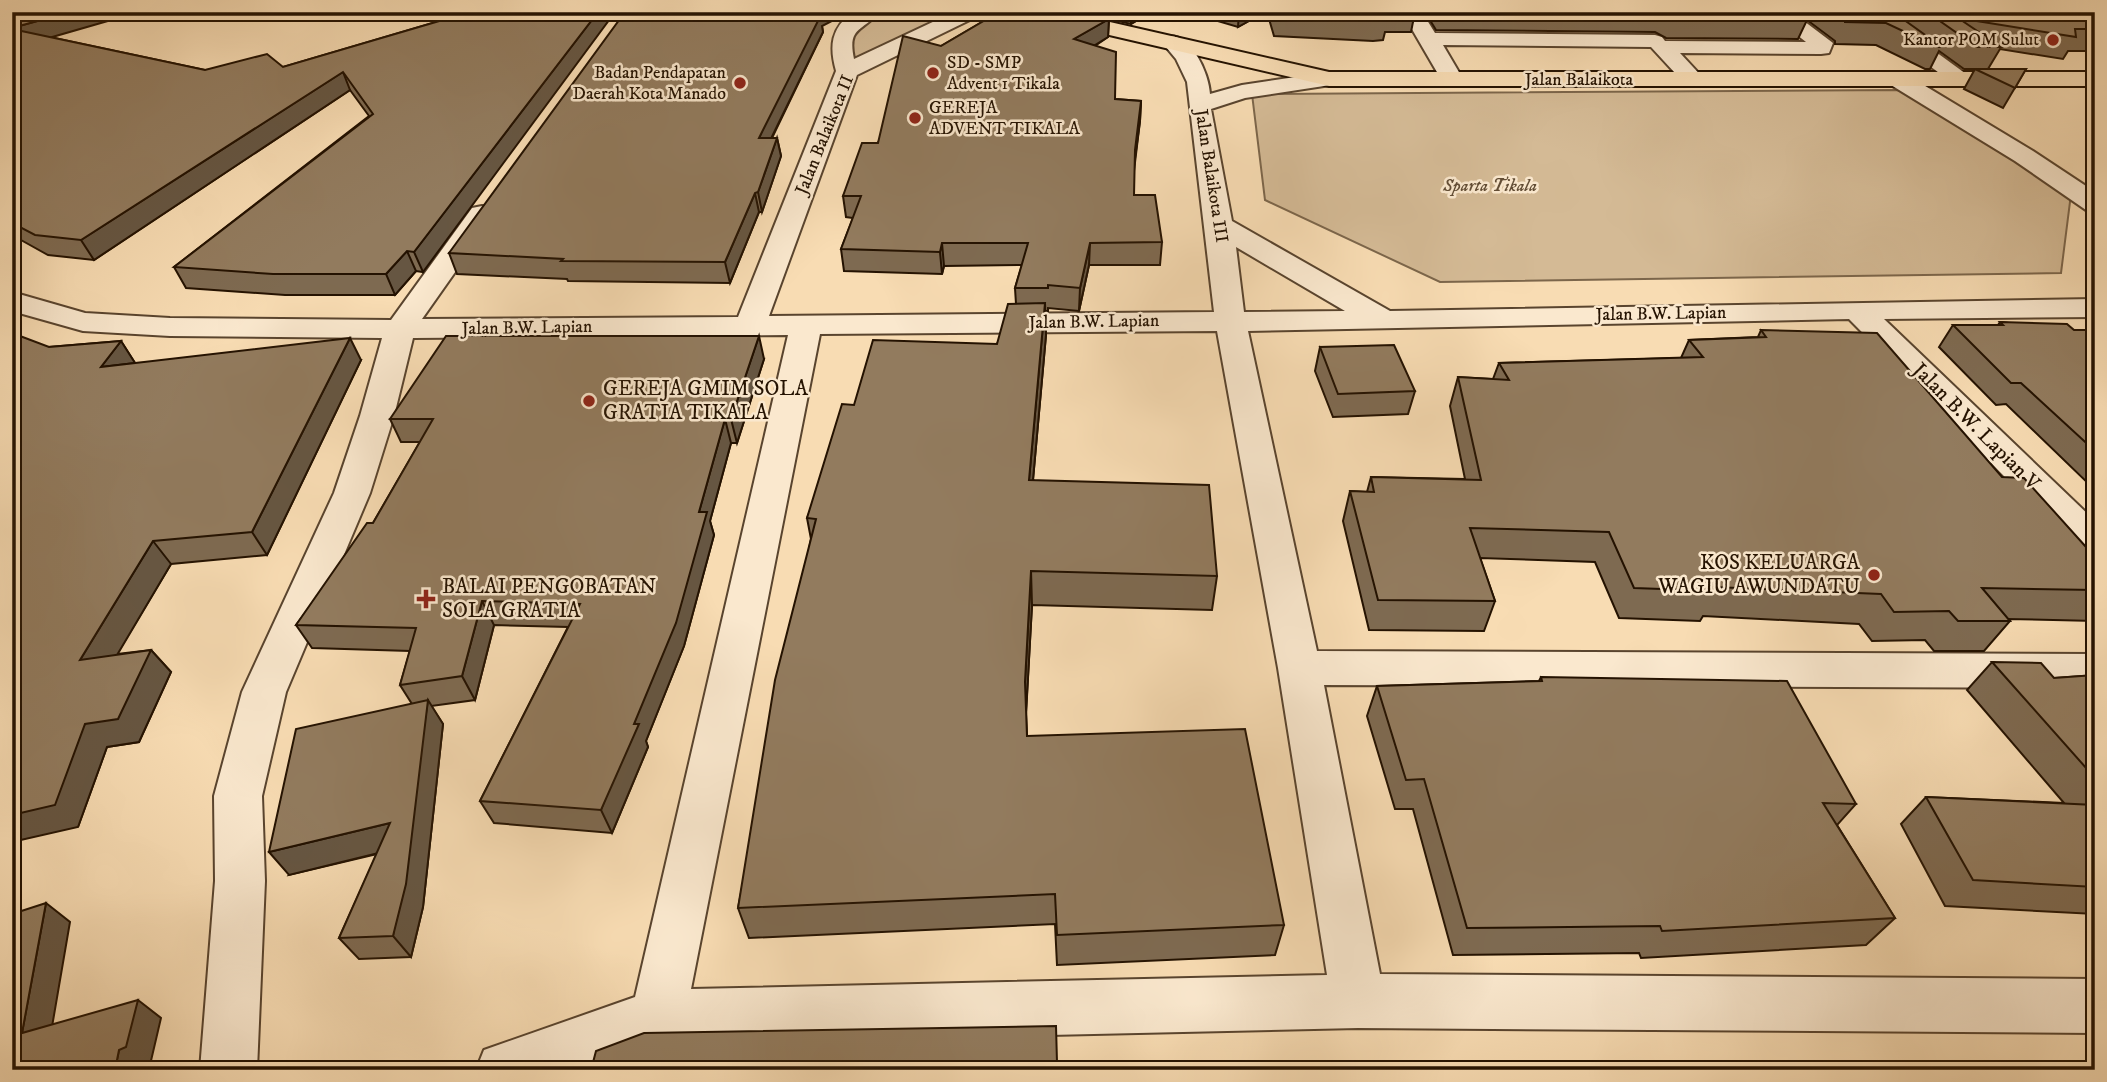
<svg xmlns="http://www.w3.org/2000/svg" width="2107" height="1082" font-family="'IM FELL DW Pica',serif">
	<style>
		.green { fill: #d4ba95; stroke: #7c664b; stroke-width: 2 }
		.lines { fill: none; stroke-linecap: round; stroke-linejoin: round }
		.minor-casing { stroke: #59442e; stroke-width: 4 }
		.major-casing { stroke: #241201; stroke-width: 4 }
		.minor { fill: #fae8ce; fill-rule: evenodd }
		.major { fill: #f8dcb3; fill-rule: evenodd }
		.wall { fill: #7e6a51; stroke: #241201; stroke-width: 2 }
		.shaded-wall { fill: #665642; stroke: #241201; stroke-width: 2 }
		.building { fill: #927b5e; stroke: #241201; stroke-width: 2 }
		.poi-dot { fill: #8f2418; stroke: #fae8ce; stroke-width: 2.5 }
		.labels { text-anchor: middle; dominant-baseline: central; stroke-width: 5; stroke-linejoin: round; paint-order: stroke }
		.far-poi-label { font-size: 18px; fill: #241201; stroke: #fae8ce; text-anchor: end }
		.far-street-label { font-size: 18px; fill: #241201; stroke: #fae8ce }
		.far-park-label { font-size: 18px; font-style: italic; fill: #624d35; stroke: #fae8ce }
		.poi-label { font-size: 21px; fill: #241201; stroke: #fae8ce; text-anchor: start }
		.street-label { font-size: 21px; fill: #241201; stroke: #fae8ce }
	</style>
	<rect width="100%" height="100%" fill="#f8dcb3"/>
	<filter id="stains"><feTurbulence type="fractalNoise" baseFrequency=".00286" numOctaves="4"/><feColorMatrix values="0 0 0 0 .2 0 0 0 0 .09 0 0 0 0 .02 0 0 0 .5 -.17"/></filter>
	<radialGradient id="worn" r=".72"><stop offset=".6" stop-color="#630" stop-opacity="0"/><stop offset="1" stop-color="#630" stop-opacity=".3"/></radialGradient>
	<g class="green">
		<path d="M876,12H966L850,67L852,29Z"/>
		<path d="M1899,90L2071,194L2061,273L1440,282L1265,200L1252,94Z"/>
	</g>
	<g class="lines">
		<defs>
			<g id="minor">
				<path d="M853,12H879C863,32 847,26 854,59L954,12H981L978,16L857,75L769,316L1214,312L1187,82L1176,59L1161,41L1165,37C1190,30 1209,73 1210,94L1242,85L1329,72L1337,74L1340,79L1337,84L1245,98L1211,109L1232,221L1390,311L2095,299V317L1884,319L2095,521V557L2081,554L1849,319L1248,331L1317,651L2095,654V688L1324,685L1380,974L2095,979V1033L1358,1028L658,1044L586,1070H476L484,1050L635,997L788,335L413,338L394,416L370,493L286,692L262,796L265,881L257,1070H200L215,881L214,796L242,692L334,493L360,416L382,338L170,336L83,331L12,311V292L85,313L170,318L391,320L472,208L482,206L492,208L496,214L422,319L738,317L836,71C829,46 831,28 853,12ZM1236,247L1345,311L1244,312ZM1217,331L1278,668L1327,975L691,989L820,334Z"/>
				<path d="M1402,12H1422L1435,33L1655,35L1662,37L1665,41L1806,42L1768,12H1792L1833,43L1829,53L1821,54L1680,53L1706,81L1703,86H1687L1651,47L1443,45L1463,79L1460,84H1444L1441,79Z"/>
				<path d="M1857,12H1881L1973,79L1970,84H1954Z"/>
				<path d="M1899,73L1907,75L2033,151L2095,192V212L2086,210L2015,161L1891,85L1888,80L1891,75Z"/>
			</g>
			<path id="major" d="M1026,12H1066L1329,72H2095V86H1329L1036,18Z"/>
		</defs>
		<use href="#minor" class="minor-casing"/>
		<use href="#major" class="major-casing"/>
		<use href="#minor" class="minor"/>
		<use href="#major" class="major"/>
	</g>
	<g class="wall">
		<path d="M12,12L50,37L205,70L283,67L470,12L423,272L416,271L395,295H285L186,288L174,267L369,116L350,90L94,260L48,255L12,235Z"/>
		<path d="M999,12H1151L1131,24L1109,19L1108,37L1095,46L1115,99L1141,101L1140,121L1134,166V195L1162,242L1160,265H1089L1079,311L1048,308V311H1045L1046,335L1033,480L1217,576L1212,610L1032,605L1026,712L1027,736L1284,925L1275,955L1057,965L1055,924L749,938L738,908L811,539L807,518L854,405L997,344L1016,304L1015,288L1022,265L944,266L942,274L844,271L841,249L853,218L846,217L843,196L941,46Z"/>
		<path d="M1187,12H1265L1238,27Z"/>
		<path d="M1267,12H1415L1411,32H1385L1383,40L1373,41L1274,36Z"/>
		<path d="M1425,12H2095V51H2068L2063,59L2000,49L1988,69H2026L2003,108L1964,89L1975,69H1964L1939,51L1930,69H1925L1876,45L1835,44V41L1807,20L1798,39L1666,38L1655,32L1436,30Z"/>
		<path d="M822,26L823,32L772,138H777L781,156L762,212H759L730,283L568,281L567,279L457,274L449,253Z"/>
		<path d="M2000,322L2074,330H2095V490L2006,404L1996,405L1939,347L1953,325H1998Z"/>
		<path d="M1761,330L2095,590V621L2007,619L2010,621L1984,651H1934L1925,640L1872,641L1859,624L1703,616L1700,621L1619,618L1595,562L1480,558L1495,601L1484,631L1369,630L1343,521L1350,491L1367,492L1371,477L1465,479L1450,406L1458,377L1493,379L1499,363L1681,358L1689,340L1758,337Z"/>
		<path d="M121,341L135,363L361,360L267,555L171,564L117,654L151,650L171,672L139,742L107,747L78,827L49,347Z"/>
		<path d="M1320,347L1415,391L1408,414L1333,417L1315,371Z"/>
		<path d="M764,359L737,443H731L710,521L714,535L684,646L646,741L648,747L612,833L494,823L480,801L568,627L494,625L475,700L431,706L443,724L423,907L411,957L359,959L339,938L377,854L289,875L412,704L400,685L410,651L312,648L296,625L373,523L420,442H401L390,419Z"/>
		<path d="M1992,662L2054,678L2095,675V914L1945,906L1901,824L1926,797L2064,803L1967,690Z"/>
		<path d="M1541,677L1856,804L1837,825L1895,918L1866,945L1641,958L1639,953L1453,955L1413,809H1395L1367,716L1377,686L1539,681Z"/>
	</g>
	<g class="shaded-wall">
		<path d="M70,12H139L21,46L12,32V28Z"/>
		<path d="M598,12H615L423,272L414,252Z"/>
		<path d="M815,12H849L822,26L823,32L762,157L759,138L813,13Z"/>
		<path d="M1131,12H1151L1131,24Z"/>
		<path d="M1239,12H1265L1238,27Z"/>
		<path d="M1109,19L1108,37L1074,58V39Z"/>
		<path d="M343,72L350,90L94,260L81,240Z"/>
		<path d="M1141,101L1140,121L1134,171L1135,150Z"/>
		<path d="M777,138L781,156L762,212L758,192Z"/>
		<path d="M755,193L759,212L730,283L725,262Z"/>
		<path d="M942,243L944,266L942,274L940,252Z"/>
		<path d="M1090,243L1089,265L1079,311L1080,288Z"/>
		<path d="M407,251L416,271L395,295L386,274Z"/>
		<path d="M1045,303L1046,335L1030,513L1029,480Z"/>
		<path d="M759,336L764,359L737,443L731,419Z"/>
		<path d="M350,338L361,360L267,555L252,532Z"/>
		<path d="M121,341L135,363L101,367Z"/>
		<path d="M725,419L731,443L710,521L714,535L684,646L646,741L648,747L612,833L601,810L634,724L699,512Z"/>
		<path d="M153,541L171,564L101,682L80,660Z"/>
		<path d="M1031,571L1032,605L1026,715L1025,682Z"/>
		<path d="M482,601L494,625L475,700L462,676Z"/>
		<path d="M151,650L171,672L139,742L107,747L78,827L12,842V815L85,724Z"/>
		<path d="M428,700L443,724L423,907L411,957L393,936Z"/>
		<path d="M390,823L407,846L289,875L269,852Z"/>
		<path d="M46,903L70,922L48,1050L22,1033Z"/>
		<path d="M138,1000L161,1018L150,1065L143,1067L142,1070H115L119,1050Z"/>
	</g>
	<g class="building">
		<path d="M12,12H70L12,28Z"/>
		<path d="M470,12H598L414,252L407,251L386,274H273L174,267L373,114L343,72L81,240L35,235L12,223V29L205,70L267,54L283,67Z"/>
		<path d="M625,12H815L813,13L821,15L759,138H777L758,192L755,193L725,262L561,261L563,259L449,253Z"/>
		<path d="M999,12H1080L1109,19L1074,39L1116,52L1115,99L1141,101L1135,150L1134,195H1155L1162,242L1090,243L1080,288L1048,285V288H1015L1028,243H942L940,252L841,249L861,196H843L862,143H878L903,36L941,46Z"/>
		<path d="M1277,12H1385L1388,18L1377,19L1277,14Z"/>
		<path d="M1666,12H1801L1808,18L1674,17Z"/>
		<path d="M1835,12H1893L1942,47H1937L1886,23L1845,22V19Z"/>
		<path d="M1927,12H2095V29H2075L2076,37L1958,18L2001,47H1977Z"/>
		<path d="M1975,69H2026L2015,88Z"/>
		<path d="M1045,303L1029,480L1209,485L1217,576L1031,571L1025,682L1027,736L1245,729L1284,925L1057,935L1055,894L738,908L775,680L816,519L807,518L842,404L854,405L873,340L997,344L1008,304Z"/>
		<path d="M2000,322L2067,324L2074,330H2095V451L2021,383H2011L1953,325H2003Z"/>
		<path d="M1761,330L1877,333L2002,477L2024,478L2095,557V590L1982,588L2010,621H1958L1949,611L1894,612L1881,594L1715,587L1717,591L1634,588L1609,532L1470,528L1495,601L1378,600L1350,491L1374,492L1371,477L1481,480L1458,377L1509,380L1499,363L1703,357L1689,340L1766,337Z"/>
		<path d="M12,333L49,347L121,341L101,367L350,338L252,532L153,541L80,660L151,650L118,719L85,724L55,805L12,815Z"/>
		<path d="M446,336H759L731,419H725L699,512H707L676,623L634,724H639L601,810L480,801L580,604L482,601L462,676L400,685L416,628L296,625L367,523H373L433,419H390Z"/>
		<path d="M1394,345L1415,391L1338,394L1320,347Z"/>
		<path d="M1992,662L2041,663L2054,678L2095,675V778Z"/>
		<path d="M1541,677L1787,681L1856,804L1823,803L1895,918L1662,931L1660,926L1467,928L1424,779L1406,780L1377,686L1542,681Z"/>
		<path d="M428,700L406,884L393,936L339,938L390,823L269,852L296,729Z"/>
		<path d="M1926,797L2095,805V887L1973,880Z"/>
		<path d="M46,903L22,1033L138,1000L126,1047L119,1050L115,1070H12V914Z"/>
		<path d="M1056,1026L1057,1062L1208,1066L1209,1070H591L596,1051L644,1033Z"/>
		<path d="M1971,1066L2068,1067L2069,1070H1973Z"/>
	</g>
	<g class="poi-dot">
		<circle cx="2053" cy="40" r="7"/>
		<circle cx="933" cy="73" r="7"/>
		<circle cx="740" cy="83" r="7"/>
		<circle cx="915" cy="118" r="7"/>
		<circle cx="589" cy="401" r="7"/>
		<circle cx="1874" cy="575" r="7"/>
		<path d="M422.5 588.5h7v7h7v7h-7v7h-7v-7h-7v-7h7z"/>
	</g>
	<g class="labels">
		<g class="far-poi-label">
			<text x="2039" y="40">Kantor POM Sulut</text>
			<text x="947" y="63" text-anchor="start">SD - SMP<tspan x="947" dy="21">Advent 1 Tikala</tspan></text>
			<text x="726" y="73">Badan Pendapatan<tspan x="726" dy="21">Daerah Kota Manado</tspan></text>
			<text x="929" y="108" text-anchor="start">GEREJA<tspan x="929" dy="21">ADVENT TIKALA</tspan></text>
		</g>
		<g class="far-street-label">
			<text x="1579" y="80">Jalan Balaikota</text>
			<text transform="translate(825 135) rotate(-68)">Jalan Balaikota II</text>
			<text transform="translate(1211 176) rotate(81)">Jalan Balaikota III</text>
			<text transform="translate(1661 314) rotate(-1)">Jalan B.W. Lapian</text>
			<text transform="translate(1094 322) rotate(-1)">Jalan B.W. Lapian</text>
			<text transform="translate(527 328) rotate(-1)">Jalan B.W. Lapian</text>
		</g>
		<g class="far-park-label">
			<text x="1490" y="186">Sparta Tikala</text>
		</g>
		<g class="poi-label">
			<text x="603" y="389">GEREJA GMIM SOLA<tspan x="603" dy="24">GRATIA TIKALA</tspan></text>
			<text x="1860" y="563" text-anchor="end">KOS KELUARGA<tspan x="1860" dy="24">WAGIU AWUNDATU</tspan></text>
			<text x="442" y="587">BALAI PENGOBATAN<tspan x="442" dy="24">SOLA GRATIA</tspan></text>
		</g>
		<g class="street-label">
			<text transform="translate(1976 427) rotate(45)">Jalan B.W. Lapian V</text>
		</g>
	</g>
	<rect width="2107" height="1082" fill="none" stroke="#f8dcb3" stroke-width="42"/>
	<rect x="14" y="14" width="2079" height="1054" fill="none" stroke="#241201" stroke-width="3.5"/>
	<rect x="21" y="21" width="2065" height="1040" fill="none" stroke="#241201" stroke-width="2"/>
	<rect width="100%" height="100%" filter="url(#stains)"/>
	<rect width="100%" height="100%" fill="url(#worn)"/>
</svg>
